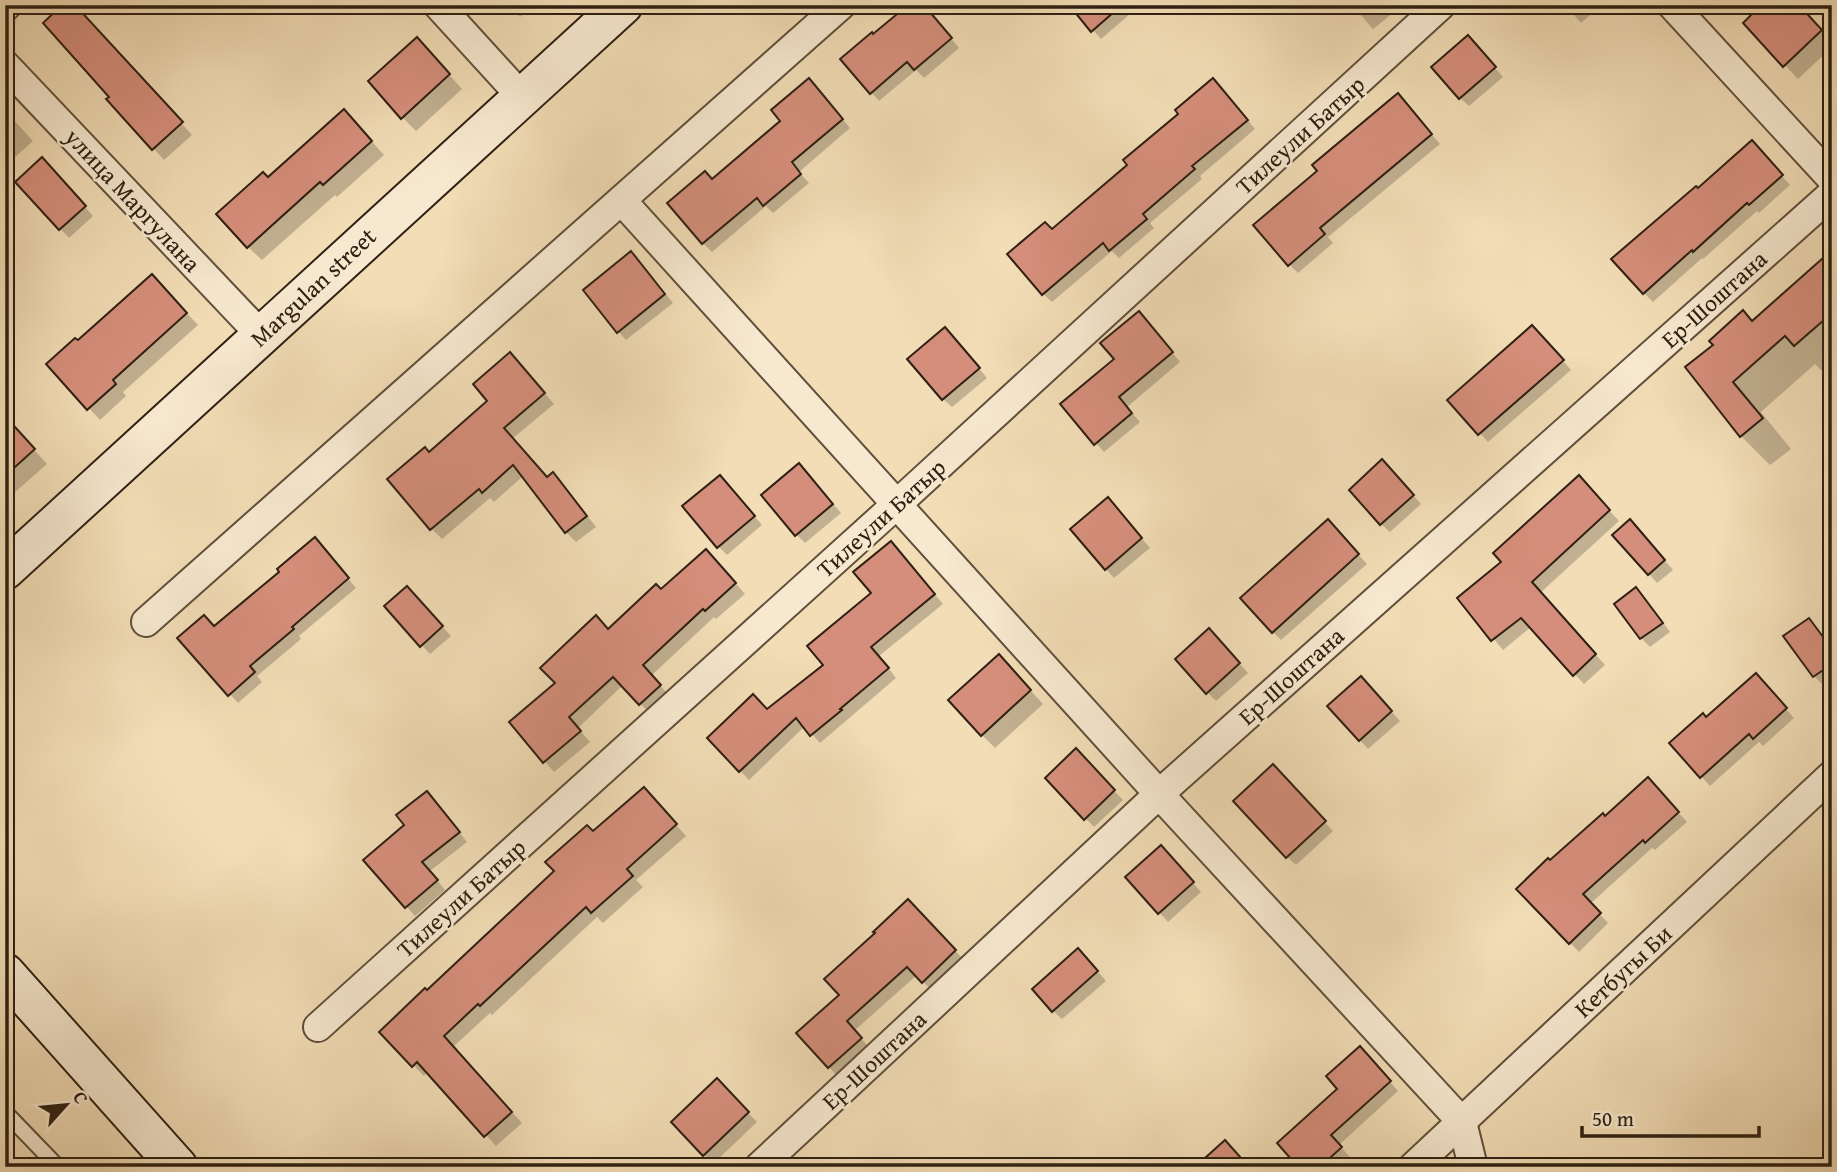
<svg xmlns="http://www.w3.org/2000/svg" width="1837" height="1172" font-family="'Gentium Book Plus',serif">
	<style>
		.shadow { fill: #0003 }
		.building { fill: #d58e7b; stroke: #2e2012; stroke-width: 2 }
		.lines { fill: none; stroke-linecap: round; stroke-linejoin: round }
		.service-casing { stroke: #5f4f3b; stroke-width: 18 }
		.minor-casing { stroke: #5f4f3b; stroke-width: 32 }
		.secondary-casing { stroke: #2e2012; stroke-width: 42 }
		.service { stroke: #f7e9d0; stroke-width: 14 }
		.minor { stroke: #f7e9d0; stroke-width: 28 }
		.secondary { stroke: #f7e9d0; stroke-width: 38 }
		.labels { text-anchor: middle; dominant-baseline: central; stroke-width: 5; stroke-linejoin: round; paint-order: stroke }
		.street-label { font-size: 24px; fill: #2e2012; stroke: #f7e9d0 }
	</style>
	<rect width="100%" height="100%" fill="#f2ddb6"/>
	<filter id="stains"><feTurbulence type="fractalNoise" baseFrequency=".00286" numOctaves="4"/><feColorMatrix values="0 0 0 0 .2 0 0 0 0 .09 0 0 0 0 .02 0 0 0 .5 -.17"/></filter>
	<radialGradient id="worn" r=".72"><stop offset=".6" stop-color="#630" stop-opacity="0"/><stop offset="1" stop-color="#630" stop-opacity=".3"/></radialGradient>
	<g class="shadow">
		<path d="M509,5H533L520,17Z"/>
		<path d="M923,5L959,48L924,78L916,70L879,101L871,92L873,36Z"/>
		<path d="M984,5H995L989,10Z"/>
		<path d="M1071,5H1133L1136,9L1101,39Z"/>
		<path d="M1352,5H1403L1373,29Z"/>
		<path d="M1565,5H1602L1581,23Z"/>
		<path d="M1797,5L1832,42V47L1798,79L1785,65Z"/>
		<path d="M80,12L192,135L164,160L109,99L112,97Z"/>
		<path d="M1476,46L1503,77L1469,106L1460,98Z"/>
		<path d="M430,53L462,89L416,131L402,117Z"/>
		<path d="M817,88L850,128L799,172L809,183L773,213L766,206L712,252L703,243L712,181Z"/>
		<path d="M1222,89L1255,129L1200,176L1202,179L1150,223L1154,228L1119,258L1112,251L1052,302L1043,294L1052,231L1130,166L1180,114Z"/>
		<path d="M1406,104L1440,144L1328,237L1333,243L1298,273L1289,264Z"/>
		<path d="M5,110L33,141L5,166Z"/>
		<path d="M357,125L384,155L337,197L335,195L262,260L248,247L268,179Z"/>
		<path d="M1760,151L1790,185L1759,213L1757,211L1703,259L1702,258L1653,302L1644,293L1698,191Z"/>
		<path d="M51,168L93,216L69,238L17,182Z"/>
		<path d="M1832,252V368L1825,374L1815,364L1761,412L1791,449L1770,465L1741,436L1715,345L1753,323Z"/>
		<path d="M640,262L673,303L626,340L618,331Z"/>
		<path d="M163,288L198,325L123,392L126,396L100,420L89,408L78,343Z"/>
		<path d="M1147,322L1180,362L1127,407L1140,422L1104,452L1062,404L1116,359Z"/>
		<path d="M1541,336L1571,370L1488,442L1480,433Z"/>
		<path d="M954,338L987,378L952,407L943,399Z"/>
		<path d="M520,364L554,404L512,439L548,479L553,475L563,485L596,527L576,542L566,532L523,476L494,502L490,498L442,539L431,528L429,454L489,401Z"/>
		<path d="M5,418L47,464L5,501Z"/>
		<path d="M1391,470L1421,504L1390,532L1381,524Z"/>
		<path d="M807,474L841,513L805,543L797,535Z"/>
		<path d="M729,486L762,525L727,555L718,546Z"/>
		<path d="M1588,488L1619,521L1540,593L1605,665L1584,684L1531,627L1503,650L1459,598Z"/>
		<path d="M1116,508L1150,548L1114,578L1106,569Z"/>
		<path d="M1336,530L1367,564L1281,640L1273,632Z"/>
		<path d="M1639,530L1673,570L1657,583L1649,574Z"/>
		<path d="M323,548L356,588L299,636L301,639L257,676L262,682L238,703L180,638L215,628Z"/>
		<path d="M899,552L943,604L879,656L896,678L820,743L805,726L749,780L709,738L768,712L825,665Z"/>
		<path d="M716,561L745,594L716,619L714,617L651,676L669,695L650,714L623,685L578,728L590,742L554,772L511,723L557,684L609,631L662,592Z"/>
		<path d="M1636,589L1645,598L1670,632L1650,647L1641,638Z"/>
		<path d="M415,597L451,636L430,654L386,607Z"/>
		<path d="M1809,620L1826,640L1832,635V679L1823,685L1814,676L1786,637Z"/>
		<path d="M1217,639L1248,673L1216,701L1207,692Z"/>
		<path d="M1012,670L1043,704L995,748L982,735Z"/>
		<path d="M1764,684L1794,718L1763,746L1759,742L1710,786L1671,743L1707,719Z"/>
		<path d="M1369,687L1400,721L1368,749L1360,740Z"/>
		<path d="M1076,751L1123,800L1094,827L1047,778Z"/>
		<path d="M1281,775L1333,831L1296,865L1287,857Z"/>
		<path d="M1656,788L1687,822L1655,850L1652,848L1590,904L1608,923L1579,952L1518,889L1605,818Z"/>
		<path d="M654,800L686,836L636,880L643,887L603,923L597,917L492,1015L490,1013L453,1047L522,1123L496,1146L428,1071L424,1076L382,1032L427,993L594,833Z"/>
		<path d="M435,802L467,842L430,871L445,890L415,916L366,860Z"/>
		<path d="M1169,856L1201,892L1168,922L1127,877Z"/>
		<path d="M908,901L964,960L931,990L917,975L854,1031L869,1047L837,1076L829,1067L841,995Z"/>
		<path d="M1087,959L1106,981L1062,1019L1053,1011Z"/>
		<path d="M1368,1057L1398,1091L1339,1145L1350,1157L1339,1167H1301L1339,1089Z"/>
		<path d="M717,1080L757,1122L713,1164L673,1122Z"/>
	</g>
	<g class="building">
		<path d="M62,5H75L183,122L152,150L106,99L109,97L43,23Z"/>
		<path d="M908,5H924L952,38L914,70L907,62L870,94L840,59L872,32L873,34Z"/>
		<path d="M1069,5H1122L1091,32Z"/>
		<path d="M1761,5H1799L1822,30L1783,67L1743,23Z"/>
		<path d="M1468,35L1496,67L1459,99L1431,67Z"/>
		<path d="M417,37L450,74L401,119L368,81Z"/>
		<path d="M809,78L843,119L792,162L801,174L763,206L757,198L702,244L667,203L705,171L712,179L780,121L771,110Z"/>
		<path d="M1213,78L1248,120L1192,166L1195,169L1143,214L1147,219L1109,251L1103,243L1042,295L1007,254L1045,222L1052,229L1127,165L1123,160L1178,114L1175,110Z"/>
		<path d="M1398,93L1432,134L1320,228L1325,234L1288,266L1253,225L1317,171L1312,165Z"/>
		<path d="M344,109L372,141L323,185L320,182L247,248L216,214L263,172L268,177Z"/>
		<path d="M1752,140L1783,175L1749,205L1747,203L1693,252L1692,250L1643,294L1611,259L1696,186L1698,188Z"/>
		<path d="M42,157L86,206L59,230L15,182Z"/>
		<path d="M1832,250V313L1794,346L1785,336L1733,382L1763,418L1740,437L1685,367L1713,345L1709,341L1743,310L1752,321Z"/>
		<path d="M631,251L665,294L617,333L583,290Z"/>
		<path d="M152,274L187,313L113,380L116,384L87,410L46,364L75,338L78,340Z"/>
		<path d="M1139,311L1173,352L1119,397L1132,413L1094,445L1060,404L1114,359L1100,343Z"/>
		<path d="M1532,325L1564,360L1478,435L1447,400Z"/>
		<path d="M945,327L980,368L942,400L907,359Z"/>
		<path d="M510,352L545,393L504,428L547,477L553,472L587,516L565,533L513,465L482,493L479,489L430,530L387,479L425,447L429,452L487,401L473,384Z"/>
		<path d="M5,416L35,449L5,476Z"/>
		<path d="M1382,459L1414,495L1380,525L1349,490Z"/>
		<path d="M799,463L833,504L795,536L761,495Z"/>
		<path d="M720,475L755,516L717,548L682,506Z"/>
		<path d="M1579,475L1610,510L1532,582L1596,654L1573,676L1521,618L1491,641L1457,598L1501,562L1493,553Z"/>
		<path d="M1108,497L1142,538L1105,570L1070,529Z"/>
		<path d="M1328,519L1359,554L1272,633L1240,598Z"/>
		<path d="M1630,519L1665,560L1648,575L1612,535Z"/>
		<path d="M315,537L349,578L292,627L294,629L250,666L255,672L228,696L177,638L204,615L214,626L279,572L277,569Z"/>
		<path d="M891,541L935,594L871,647L889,668L840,709L842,710L810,736L796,718L739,772L707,738L753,694L767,709L823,665L807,646L871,593L853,572Z"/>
		<path d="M706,549L736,583L705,611L703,609L643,665L661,685L639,705L613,677L569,717L581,731L543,763L509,722L555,683L540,668L596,615L608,629L656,584L661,589Z"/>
		<path d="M407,586L443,626L420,647L384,606Z"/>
		<path d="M1636,587L1663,623L1640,639L1614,604Z"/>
		<path d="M1809,618L1832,649V664L1813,677L1783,636Z"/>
		<path d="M1209,628L1240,663L1206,694L1175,659Z"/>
		<path d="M999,654L1031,690L981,736L948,700Z"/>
		<path d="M1756,673L1787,708L1753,739L1749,734L1700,778L1669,743L1703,713L1706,717Z"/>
		<path d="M1361,676L1392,711L1359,741L1327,706Z"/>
		<path d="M1076,748L1115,790L1084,820L1045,778Z"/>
		<path d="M1273,764L1326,821L1286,858L1233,801Z"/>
		<path d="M1648,777L1679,812L1645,843L1643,840L1583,894L1601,913L1569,944L1516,889L1548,858L1550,860L1603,813L1605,816Z"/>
		<path d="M644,787L677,824L627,869L633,876L591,913L586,907L480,1006L478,1004L444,1036L512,1112L484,1137L417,1062L412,1067L379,1032L425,988L427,990L554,871L545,862L587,825L593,831Z"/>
		<path d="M427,791L460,832L422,862L438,880L405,908L363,860L404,825L396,815Z"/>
		<path d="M1161,845L1194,882L1158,914L1125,877Z"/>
		<path d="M908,899L956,950L922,983L907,967L847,1021L862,1038L828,1068L796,1033L839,995L824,979L875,933L873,932Z"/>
		<path d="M1078,948L1098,971L1052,1012L1032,989Z"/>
		<path d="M1360,1046L1391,1081L1331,1135L1342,1147L1320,1167H1298L1277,1143L1337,1089L1326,1076Z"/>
		<path d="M717,1078L749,1112L703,1156L671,1122Z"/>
		<path d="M1225,1140L1249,1167H1195Z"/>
	</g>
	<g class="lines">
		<defs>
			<path id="service" d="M5,1112L58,1167"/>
			<g id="minor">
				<path d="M438,5L521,96"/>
				<path d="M1672,5L1832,179"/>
				<path d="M5,7L7,5"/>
				<path d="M5,65L261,335"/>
				<path d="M622,201L1159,794L1462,1122L1473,1167"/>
				<path d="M146,622L841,5"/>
				<path d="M318,1027L897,504L1441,5"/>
				<path d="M759,1167L1159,794L1832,194"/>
				<path d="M1413,1167L1832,775"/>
			</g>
			<g id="secondary">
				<path d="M5,570L623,5"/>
				<path d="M5,973L178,1167"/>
			</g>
		</defs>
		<use href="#service" class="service-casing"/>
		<use href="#minor" class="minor-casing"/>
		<use href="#secondary" class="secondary-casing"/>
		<use href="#service" class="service"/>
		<use href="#minor" class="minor"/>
		<use href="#secondary" class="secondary"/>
	</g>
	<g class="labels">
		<g class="street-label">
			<text transform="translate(1300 135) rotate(-42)">Тилеули Батыр</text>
			<text transform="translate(133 200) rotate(47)">улица Маргулана</text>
			<text transform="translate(313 287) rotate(-43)">Margulan street</text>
			<text transform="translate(1714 299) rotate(-42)">Ер-Шоштана</text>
			<text transform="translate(881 518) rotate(-42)">Тилеули Батыр</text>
			<text transform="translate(1291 676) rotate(-42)">Ер-Шоштана</text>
			<text transform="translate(461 898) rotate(-42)">Тилеули Батыр</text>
			<text transform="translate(1623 971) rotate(-43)">Кетбугы Би</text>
			<text transform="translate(874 1060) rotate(-43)">Ер-Шоштана</text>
		</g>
	</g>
	<rect width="1837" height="1172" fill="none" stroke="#f2ddb6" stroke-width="28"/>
	<rect x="7" y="7" width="1823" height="1158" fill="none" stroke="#2e2012" stroke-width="3.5"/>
	<rect x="14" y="14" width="1809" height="1144" fill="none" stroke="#2e2012" stroke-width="2"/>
	<g transform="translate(66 1105) rotate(63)" stroke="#f7e9d0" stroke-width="5" paint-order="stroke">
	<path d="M0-5L12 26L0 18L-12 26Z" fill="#2e2012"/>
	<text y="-10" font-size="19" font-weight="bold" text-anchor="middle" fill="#2e2012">С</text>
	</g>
	<path d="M1582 1126v10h177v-10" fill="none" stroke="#2e2012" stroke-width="3.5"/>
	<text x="1592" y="1126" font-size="21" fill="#2e2012" stroke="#f7e9d0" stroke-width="5" paint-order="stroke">50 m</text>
	<rect width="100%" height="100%" filter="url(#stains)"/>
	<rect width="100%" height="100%" fill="url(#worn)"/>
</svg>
